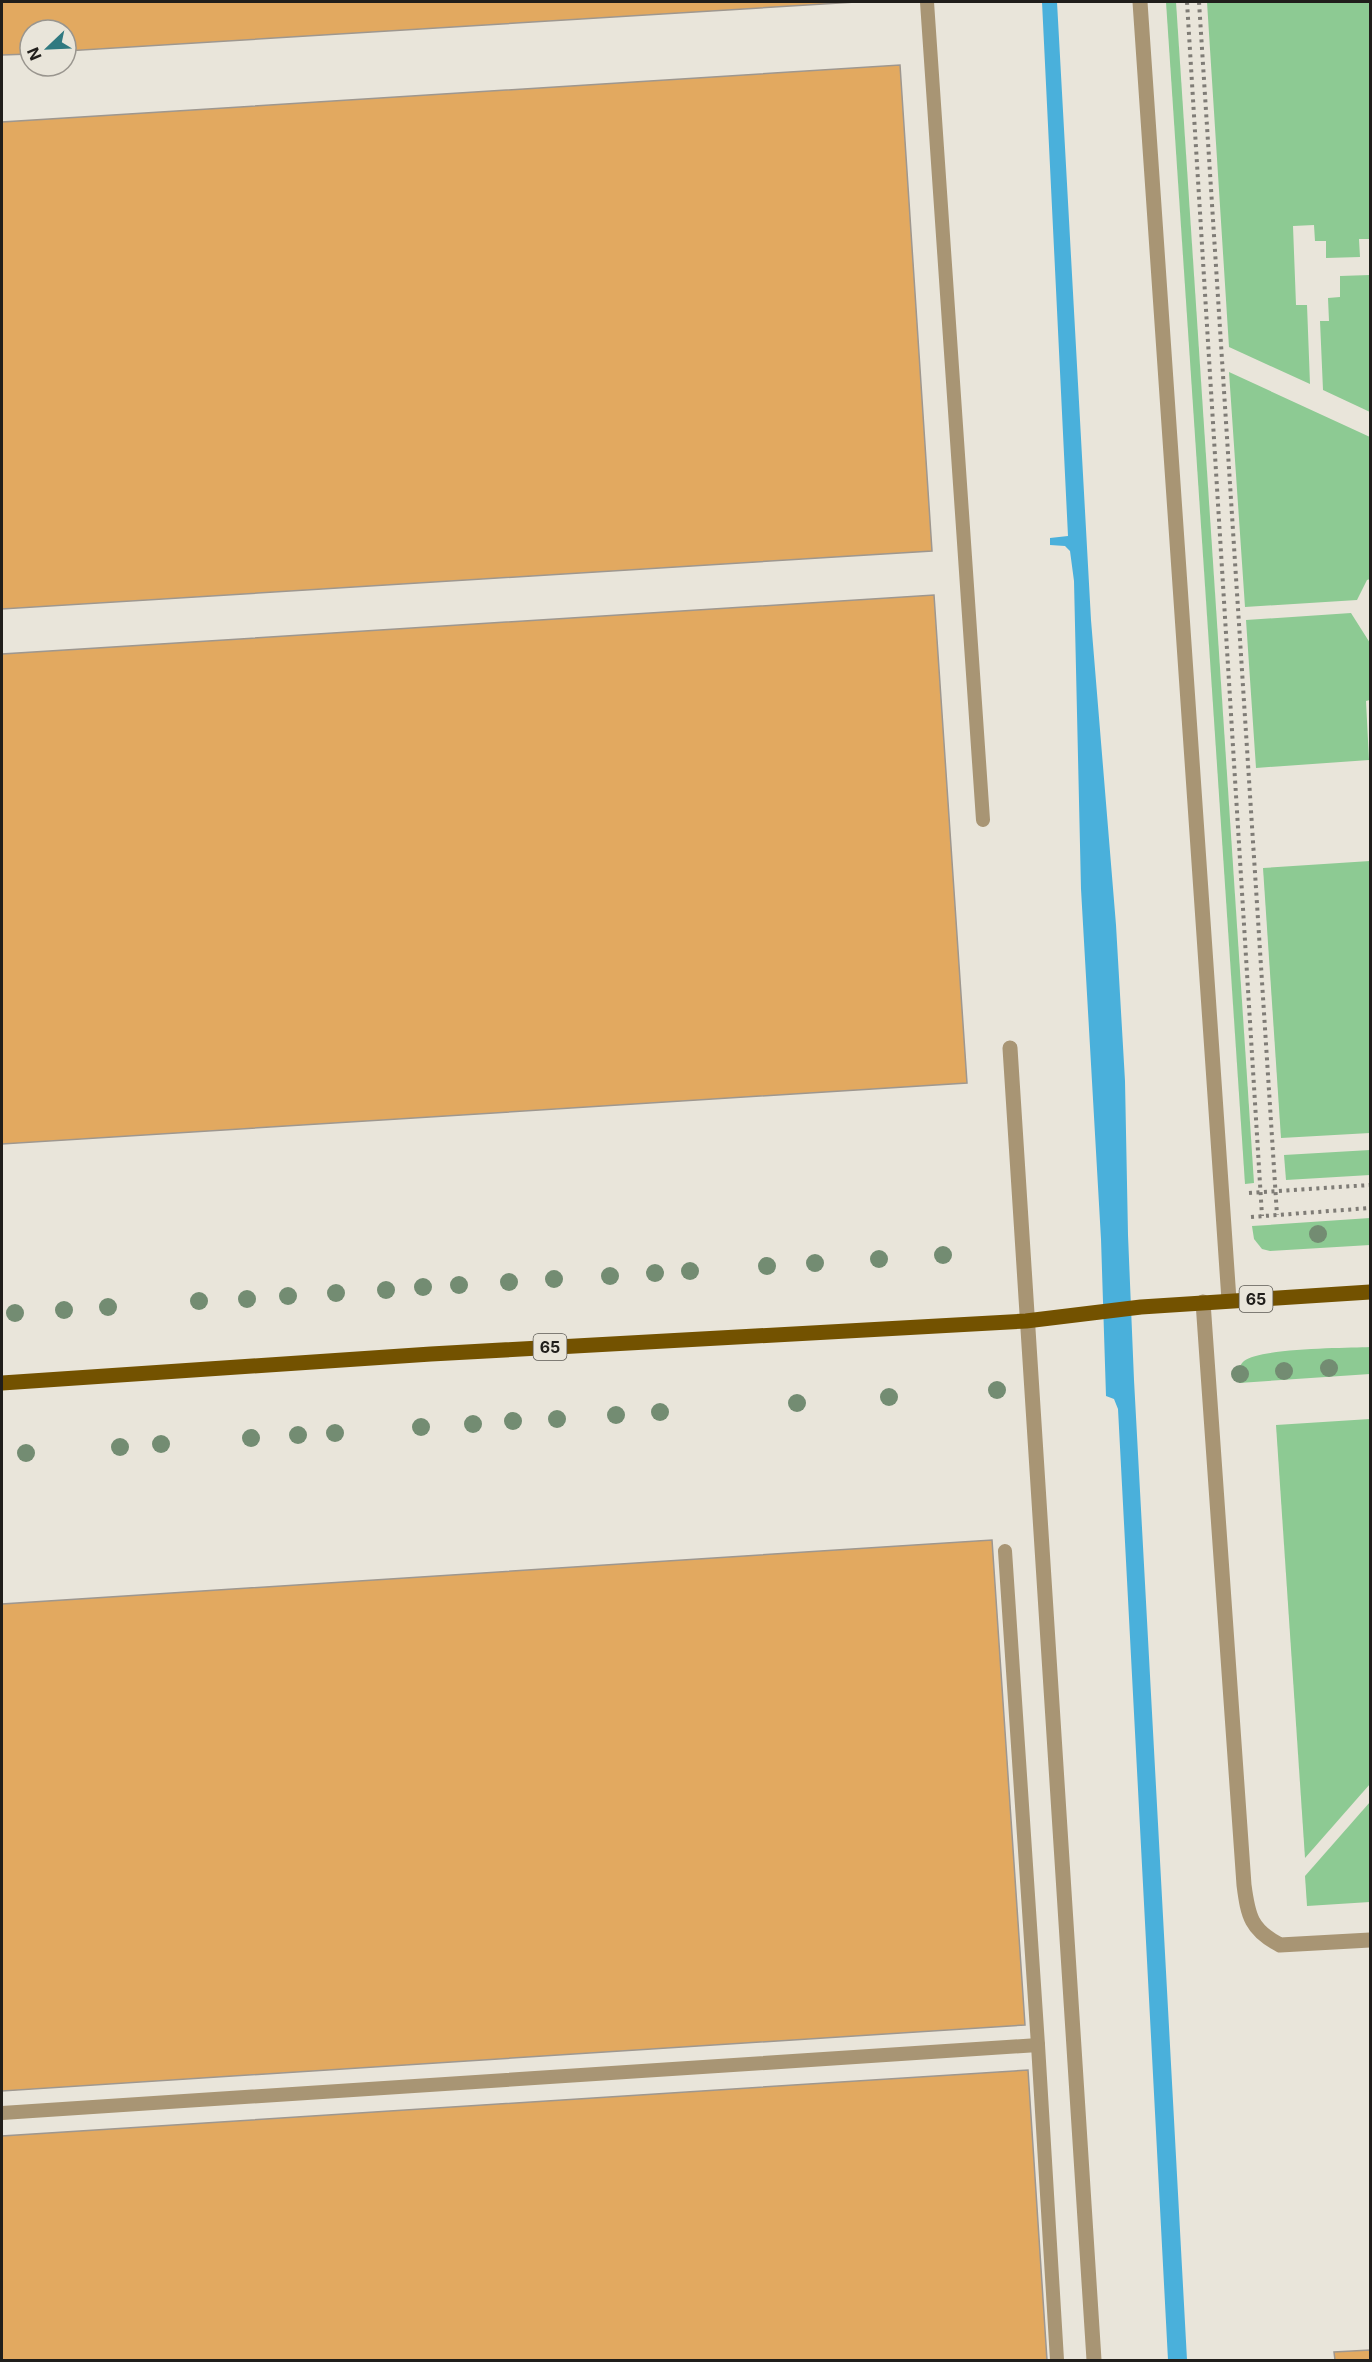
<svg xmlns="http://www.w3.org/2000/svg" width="1372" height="2362" font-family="Inter,sans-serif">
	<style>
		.green { fill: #8dca93 }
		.water { fill: #4ab0db }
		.building { fill: #e2a960; stroke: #9e978f; stroke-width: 1.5 }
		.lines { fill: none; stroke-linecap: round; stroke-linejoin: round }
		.path { stroke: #7f7c76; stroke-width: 4; stroke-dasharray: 3 4.5; stroke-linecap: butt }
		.service { stroke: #a89574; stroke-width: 14 }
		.minor { stroke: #a89574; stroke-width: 15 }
		.tertiary { stroke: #a89574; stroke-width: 15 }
		.primary { stroke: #735200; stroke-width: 15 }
		.tree { fill: #738c72 }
		.labels { text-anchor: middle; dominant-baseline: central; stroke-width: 4.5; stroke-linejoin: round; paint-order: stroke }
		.shield { fill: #e9e5da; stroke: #5c5a54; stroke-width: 1.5 }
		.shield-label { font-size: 16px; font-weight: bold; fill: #201e1b }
	</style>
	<rect width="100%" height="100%" fill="#e9e5da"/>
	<g class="green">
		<path d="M1166,2H1176L1254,1183L1245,1184Z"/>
		<path d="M1207,2H1370V239H1359L1360,257L1326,258V241H1315L1314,225L1293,226L1296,305H1307L1310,384L1229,347Z"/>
		<path d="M1370,275V412L1323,390L1320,321H1329L1328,298L1340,297V276Z"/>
		<path d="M1229,372L1370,437V579L1367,580L1357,600L1245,607Z"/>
		<path d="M1351,613L1370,643V700L1366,701L1369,760L1256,768L1246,620Z"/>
		<path d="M1370,861V1133L1281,1138L1263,868Z"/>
		<path d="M1370,1150V1175L1286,1180L1284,1155Z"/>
		<path d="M1370,1218V1245L1270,1251L1262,1249L1254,1239L1252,1226Z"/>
		<path d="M1370,1347V1374L1239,1383C1239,1375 1237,1367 1244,1361C1260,1348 1346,1348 1370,1347Z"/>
		<path d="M1370,1419V1784L1305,1858L1276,1425Z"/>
		<path d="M1370,1802V1902L1307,1906L1305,1876Z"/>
	</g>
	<path class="water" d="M1042,2H1057L1091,620L1116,925L1125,1081L1128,1235L1134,1380L1187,2360H1168L1118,1409L1114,1399L1106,1396L1101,1239L1081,889L1074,581L1070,551L1065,546L1050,545V538L1068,536Z"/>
	<g class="building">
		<path d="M2,2H856L66,51V30H30V54L2,55Z"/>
		<path d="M900,65L932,551L2,609V122Z"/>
		<path d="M934,595L967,1083L2,1144V654Z"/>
		<path d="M992,1540L1025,2025L2,2091V1604Z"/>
		<path d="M1028,2070L1047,2360H2V2136Z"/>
		<path d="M1370,2350V2360H1335L1334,2352Z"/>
	</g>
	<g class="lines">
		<g class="path">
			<path d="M1187,2L1262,1216"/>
			<path d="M1199,2L1277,1215"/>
			<path d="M1249,1193L1370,1185"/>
			<path d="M1251,1217L1370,1208"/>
		</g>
		<g class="service">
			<path d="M927,2L983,820"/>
			<path d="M1005,1551L1038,2045"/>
			<path d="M2,2113L1038,2045L1057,2360"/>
		</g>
		<g class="minor">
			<path d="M1010,1048L1094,2360"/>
			<path d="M1203,1302L1244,1885C1248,1916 1251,1930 1280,1945L1370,1940"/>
		</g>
		<path class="tertiary" d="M1140,2L1229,1300"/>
		<path class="primary" d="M2,1383L431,1354L1026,1321L1141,1307L1370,1292"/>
	</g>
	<g class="tree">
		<circle cx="1318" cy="1234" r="9"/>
		<circle cx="943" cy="1255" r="9"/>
		<circle cx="879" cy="1259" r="9"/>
		<circle cx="815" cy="1263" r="9"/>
		<circle cx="767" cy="1266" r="9"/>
		<circle cx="690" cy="1271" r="9"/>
		<circle cx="655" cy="1273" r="9"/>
		<circle cx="610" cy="1276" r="9"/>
		<circle cx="554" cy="1279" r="9"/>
		<circle cx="509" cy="1282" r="9"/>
		<circle cx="459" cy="1285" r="9"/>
		<circle cx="423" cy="1287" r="9"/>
		<circle cx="386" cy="1290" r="9"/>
		<circle cx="336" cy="1293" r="9"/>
		<circle cx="288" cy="1296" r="9"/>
		<circle cx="247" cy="1299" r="9"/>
		<circle cx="199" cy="1301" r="9"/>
		<circle cx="108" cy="1307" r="9"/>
		<circle cx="64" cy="1310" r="9"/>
		<circle cx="15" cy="1313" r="9"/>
		<circle cx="1329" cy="1368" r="9"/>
		<circle cx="1284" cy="1371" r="9"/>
		<circle cx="1240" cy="1374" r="9"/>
		<circle cx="997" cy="1390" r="9"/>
		<circle cx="889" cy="1397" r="9"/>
		<circle cx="797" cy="1403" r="9"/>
		<circle cx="660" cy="1412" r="9"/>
		<circle cx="616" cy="1415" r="9"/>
		<circle cx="557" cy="1419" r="9"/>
		<circle cx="513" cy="1421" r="9"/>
		<circle cx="473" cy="1424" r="9"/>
		<circle cx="421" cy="1427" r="9"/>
		<circle cx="335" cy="1433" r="9"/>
		<circle cx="298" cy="1435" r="9"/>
		<circle cx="251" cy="1438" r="9"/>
		<circle cx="161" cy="1444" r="9"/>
		<circle cx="120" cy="1447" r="9"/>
		<circle cx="26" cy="1453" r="9"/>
	</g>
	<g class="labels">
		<g class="shield">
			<rect x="1239.5" y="1286" width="33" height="26" rx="4.5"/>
			<rect x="533.5" y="1334" width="33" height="26" rx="4.5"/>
		</g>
		<g class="shield-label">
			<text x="1256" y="1299">65</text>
			<text x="550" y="1347">65</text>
		</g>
	</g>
	<rect width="1372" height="2362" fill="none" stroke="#201e1b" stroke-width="6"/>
	<g transform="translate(48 48) rotate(247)"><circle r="28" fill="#e9e5da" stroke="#99958e" stroke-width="1.5"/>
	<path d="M0-4.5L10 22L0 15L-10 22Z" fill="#307980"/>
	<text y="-9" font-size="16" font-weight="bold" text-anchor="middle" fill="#201e1b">N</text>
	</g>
</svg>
